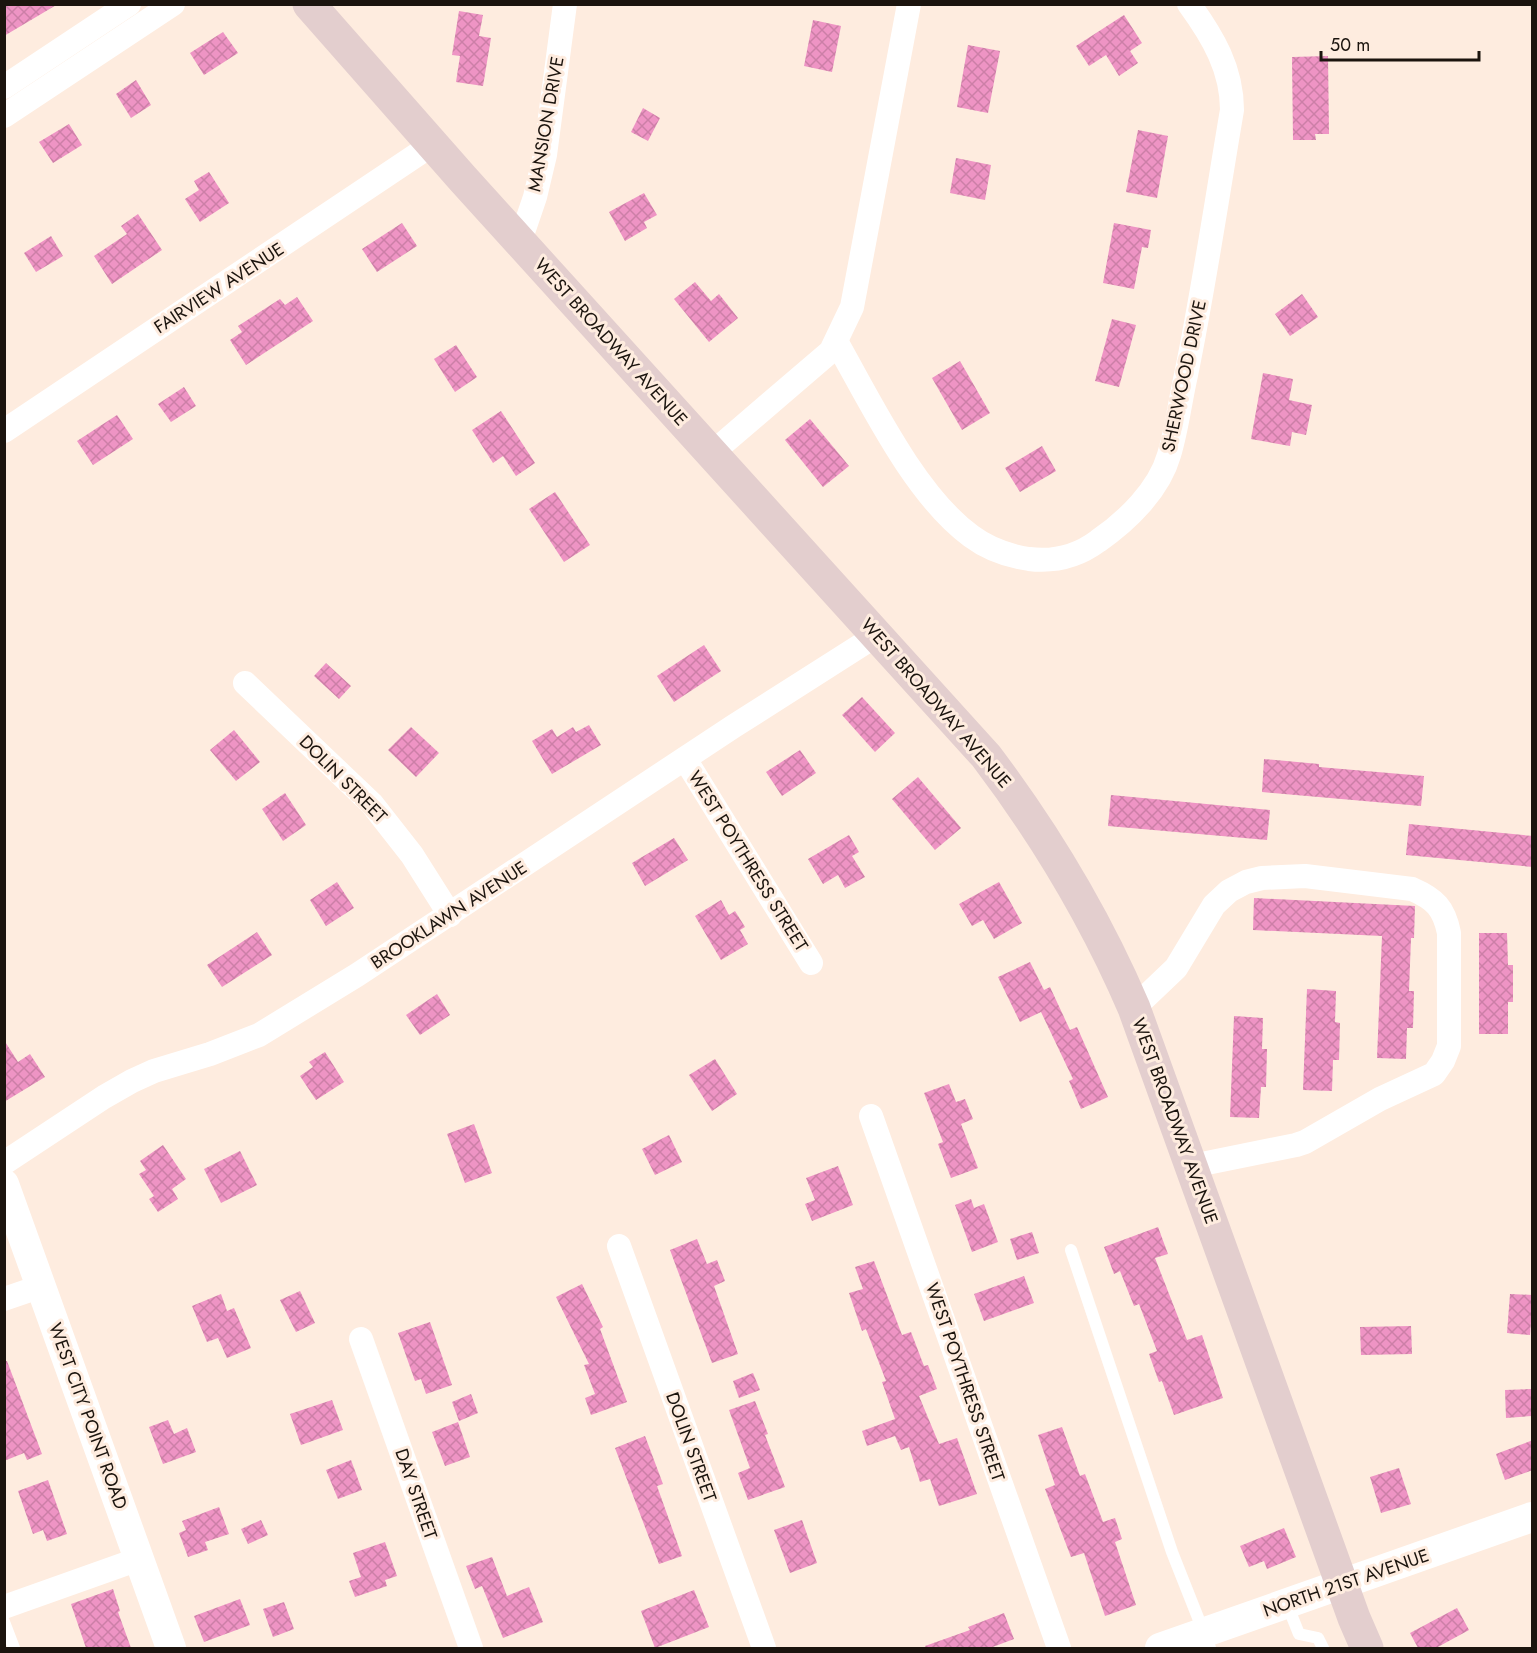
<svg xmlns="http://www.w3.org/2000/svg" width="1537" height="1653" font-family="Jost,sans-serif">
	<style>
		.building { fill: url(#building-cross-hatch) }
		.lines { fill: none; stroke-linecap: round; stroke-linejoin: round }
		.service { stroke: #fff; stroke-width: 12 }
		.minor { stroke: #fff; stroke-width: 24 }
		.tertiary { stroke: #fff; stroke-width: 30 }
		.secondary { stroke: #e3cece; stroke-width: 33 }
		.labels { text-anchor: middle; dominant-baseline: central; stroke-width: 6; stroke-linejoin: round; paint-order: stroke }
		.street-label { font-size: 18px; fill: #1b140e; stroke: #feecdf }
	</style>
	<defs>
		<pattern id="building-cross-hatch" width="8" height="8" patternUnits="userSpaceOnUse" patternTransform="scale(1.5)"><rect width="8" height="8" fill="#ee94c4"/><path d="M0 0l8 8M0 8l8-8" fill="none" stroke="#cc7fa7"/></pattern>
	</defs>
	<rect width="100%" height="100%" fill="#feecdf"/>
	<g class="building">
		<path d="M4,4H58L4,36Z"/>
		<path d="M459,11L483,15L479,36L491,38L483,86L456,82L460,56L452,55Z"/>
		<path d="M1124,15L1142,43L1130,51L1138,63L1119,76L1106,55L1089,66L1076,46Z"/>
		<path d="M813,20L841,26L832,72L804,66Z"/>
		<path d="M223,32L238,53L204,75L190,53Z"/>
		<path d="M968,45L1000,51L988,113L957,107Z"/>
		<path d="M1328,56L1329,134H1315L1316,140H1293L1292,57Z"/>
		<path d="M136,80L151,105L131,118L116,94Z"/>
		<path d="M643,108L660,118L648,141L631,132Z"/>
		<path d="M69,124L82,145L53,163L39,142Z"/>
		<path d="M1138,130L1168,136L1157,198L1126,192Z"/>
		<path d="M956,158L991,165L985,200L950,193Z"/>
		<path d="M209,172L229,203L200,222L185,199L199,190L194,181Z"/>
		<path d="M644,193L657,215L644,222L647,228L625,241L609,212Z"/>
		<path d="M138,214L162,250L112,284L94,256L127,234L121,226Z"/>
		<path d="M402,223L417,246L377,272L362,249Z"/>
		<path d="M1114,223L1151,230L1148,248L1142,247L1134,289L1103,283Z"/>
		<path d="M51,236L63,256L36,272L24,253Z"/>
		<path d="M695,282L711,301L719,294L738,318L709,342L674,299Z"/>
		<path d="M1302,294L1318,317L1290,336L1275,314Z"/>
		<path d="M297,297L313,321L246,365L230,340L242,332L238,326L280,299L285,305Z"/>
		<path d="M1112,319L1136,325L1119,387L1095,381Z"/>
		<path d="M456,345L477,377L455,392L434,359Z"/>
		<path d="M960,361L990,413L962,430L932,378Z"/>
		<path d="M1263,373L1293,379L1289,400L1312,405L1306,435L1292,432L1290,446L1251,439Z"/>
		<path d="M184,387L196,406L171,422L158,404Z"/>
		<path d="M501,411L535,463L516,476L503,456L493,463L472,430Z"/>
		<path d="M117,415L133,439L93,465L77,441Z"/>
		<path d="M810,419L849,466L823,487L785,440Z"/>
		<path d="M1042,446L1056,471L1020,492L1005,468Z"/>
		<path d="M555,492L590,545L564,562L529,509Z"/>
		<path d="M704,645L721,671L674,702L657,676Z"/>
		<path d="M326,663L351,686L339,699L314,676Z"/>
		<path d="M862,697L895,733L875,752L842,715Z"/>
		<path d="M589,725L601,745L552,774L532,741L552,729L557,737L573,727L576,732Z"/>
		<path d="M411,727L439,753L416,777L388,750Z"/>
		<path d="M234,730L260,762L236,781L210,750Z"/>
		<path d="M800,750L816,773L782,796L766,772Z"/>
		<path d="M1264,759L1319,764V767L1424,776L1421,806L1262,792Z"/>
		<path d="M918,777L961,828L935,850L892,799Z"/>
		<path d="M285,793L306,825L283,841L262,809Z"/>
		<path d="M1111,795L1270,810L1267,840L1108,826Z"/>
		<path d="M1409,824L1533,836V867L1406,855Z"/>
		<path d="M849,835L859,852L852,856L865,877L845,888L838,875L823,884L808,859Z"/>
		<path d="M674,838L688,860L645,886L632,863Z"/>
		<path d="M337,882L354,908L326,926L310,900Z"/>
		<path d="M999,882L1022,923L994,939L983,920L972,926L959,904Z"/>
		<path d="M1254,898L1415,906L1414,938H1411L1409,991H1414L1413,1028H1407L1406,1059L1377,1058L1382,936L1253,930Z"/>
		<path d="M721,900L729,915L735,911L745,927L740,930L748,944L721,960L695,916Z"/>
		<path d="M257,932L272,955L222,987L207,965Z"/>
		<path d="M1479,933H1507L1508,965H1513V1002H1508V1034H1479Z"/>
		<path d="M1030,962L1044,990L1050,987L1070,1030L1077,1027L1108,1097L1081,1109L1069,1081L1073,1079L1041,1012L1020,1022L998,977Z"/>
		<path d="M1307,989L1336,991L1335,1022L1340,1023L1339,1060H1333L1332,1091L1303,1090Z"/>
		<path d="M437,994L450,1015L420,1035L406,1015Z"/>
		<path d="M1234,1016L1263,1018L1262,1049H1267L1266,1087H1261L1259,1118L1230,1117Z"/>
		<path d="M4,1040L18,1062L30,1054L45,1077L4,1102Z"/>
		<path d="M325,1052L344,1082L316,1100L300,1076L313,1067L309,1062Z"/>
		<path d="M715,1059L737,1094L712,1111L689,1075Z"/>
		<path d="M949,1084L956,1102L965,1099L973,1119L961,1124L978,1168L951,1178L938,1144L943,1142L924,1093Z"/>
		<path d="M474,1124L492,1173L465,1183L447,1134Z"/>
		<path d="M669,1135L682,1162L655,1175L642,1149Z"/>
		<path d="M163,1145L186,1179L172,1189L178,1199L158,1212L149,1199L154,1196L139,1174L146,1170L140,1161Z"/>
		<path d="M240,1151L257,1185L221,1203L204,1169Z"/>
		<path d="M838,1166L853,1205L812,1221L805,1204L815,1200L806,1178Z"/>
		<path d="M971,1199L974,1208L984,1204L998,1242L972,1252L955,1205Z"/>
		<path d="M1158,1227L1168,1254L1155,1258L1187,1340L1202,1335L1223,1398L1174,1415L1162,1381L1159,1382L1149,1354L1157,1351L1139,1304L1134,1306L1120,1271L1114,1274L1104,1247Z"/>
		<path d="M1032,1232L1039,1253L1017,1260L1010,1239Z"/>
		<path d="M697,1239L707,1264L717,1260L725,1281L714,1286L738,1354L712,1363L670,1250Z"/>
		<path d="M874,1261L902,1335L911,1332L924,1366L928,1365L937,1389L919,1396L939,1444L957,1438L977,1494L939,1506L930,1479L920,1482L909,1447L901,1450L895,1436L867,1446L862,1431L895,1419L882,1382L886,1381L866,1329L862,1331L849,1293L863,1289L855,1267Z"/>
		<path d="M1024,1276L1034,1303L984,1321L974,1294Z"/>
		<path d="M582,1284L603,1327L600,1329L627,1402L591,1415L585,1398L595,1394L584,1365L589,1364L556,1297Z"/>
		<path d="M300,1291L315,1323L296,1332L280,1300Z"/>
		<path d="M221,1294L227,1311L234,1308L251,1348L227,1358L218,1338L207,1342L192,1306Z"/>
		<path d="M1510,1294L1533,1295L1530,1335L1507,1333Z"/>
		<path d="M430,1322L452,1385L426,1394L421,1379L415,1381L398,1333Z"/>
		<path d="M1411,1326L1412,1354L1361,1355L1360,1327Z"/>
		<path d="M4,1361H7L42,1454L27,1460L24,1453L4,1461Z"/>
		<path d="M753,1373L760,1390L739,1398L733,1381Z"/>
		<path d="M1531,1389L1532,1416L1506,1418L1505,1390Z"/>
		<path d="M471,1394L478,1413L459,1421L452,1402Z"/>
		<path d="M332,1400L343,1430L301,1445L290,1414Z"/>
		<path d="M755,1401L768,1434L765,1435L785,1487L748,1500L738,1473L750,1468L729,1410Z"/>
		<path d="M168,1420L174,1434L187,1428L196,1452L163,1464L149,1427Z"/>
		<path d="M458,1422L470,1457L445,1466L432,1432Z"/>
		<path d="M1062,1427L1080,1476L1085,1474L1103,1522L1115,1518L1122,1539L1115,1542L1136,1605L1105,1616L1084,1553L1071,1557L1045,1489L1055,1485L1038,1435Z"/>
		<path d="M645,1436L663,1484L657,1486L682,1556L659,1564L615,1448Z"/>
		<path d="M1533,1440V1470L1505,1480L1496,1454Z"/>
		<path d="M351,1460L362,1490L338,1499L326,1470Z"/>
		<path d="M1399,1468L1411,1504L1381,1513L1370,1477Z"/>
		<path d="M48,1480L67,1534L47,1541L43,1530L33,1534L18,1491Z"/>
		<path d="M219,1507L229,1534L205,1542L208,1550L188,1557L179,1533L186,1530L182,1521Z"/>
		<path d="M261,1520L268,1535L248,1544L241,1529Z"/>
		<path d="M802,1520L817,1563L790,1573L774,1530Z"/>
		<path d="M1284,1528L1296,1557L1267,1569L1264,1561L1249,1567L1240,1546Z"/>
		<path d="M385,1542L397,1576L385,1580L387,1586L355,1597L349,1581L361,1577L353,1553Z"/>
		<path d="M492,1557L507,1596L529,1587L543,1622L503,1638L482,1586L475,1589L466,1566Z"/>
		<path d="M113,1589L120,1611L118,1612L131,1648H86L71,1604Z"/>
		<path d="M694,1590L709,1627L655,1648L641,1611Z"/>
		<path d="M240,1599L250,1625L204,1642L194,1616Z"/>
		<path d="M284,1602L294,1629L273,1637L263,1609Z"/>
		<path d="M1457,1608L1469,1630L1436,1648H1418L1410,1633Z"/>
		<path d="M1004,1613L1014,1639L990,1648H926L925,1646L970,1630L968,1627Z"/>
	</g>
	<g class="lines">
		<g class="service">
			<path d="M1071,1250L1172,1552L1210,1648"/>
			<path d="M1287,1604L1299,1634L1318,1638L1323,1648"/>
			<path d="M4,1622L14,1648"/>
		</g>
		<g class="minor">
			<path d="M4,87L129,4"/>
			<path d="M4,116L173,4"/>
			<path d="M520,241L535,197L545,155L565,4"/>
			<path d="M837,343C871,403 915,495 971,536C987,548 1009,556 1029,559C1054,562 1078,556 1098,541C1127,521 1159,490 1169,455C1177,429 1180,401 1186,375C1204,287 1217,198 1232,110C1232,69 1213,37 1189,4"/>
			<path d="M4,431L433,144"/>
			<path d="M712,453L831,351L852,307L909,4"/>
			<path d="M245,683L372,804L412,855L450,915"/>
			<path d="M685,759L811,963"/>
			<path d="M1134,1008L1176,968L1214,905L1229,891L1246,882L1262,878L1305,876L1412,889C1435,899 1444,908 1449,933V1046L1443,1061L1434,1074L1380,1099L1305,1142L1296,1145L1192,1166"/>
			<path d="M871,1116L1059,1648"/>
			<path d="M4,1163L104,1097L132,1081L154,1071L210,1054L259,1035L357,975L734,726L877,635"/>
			<path d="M619,1246L764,1648"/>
			<path d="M4,1299L42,1286"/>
			<path d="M361,1339L471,1648"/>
			<path d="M4,1607L139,1559"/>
		</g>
		<g class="tertiary">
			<path d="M4,1184L171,1648"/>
			<path d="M1160,1648L1532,1517"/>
		</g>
		<path class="secondary" d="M309,4L463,179L986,756C1045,834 1095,917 1134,1008L1354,1618L1367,1648"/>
	</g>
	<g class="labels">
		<g class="street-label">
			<text transform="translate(546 124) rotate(-80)">MANSION DRIVE</text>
			<text transform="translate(219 288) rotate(-33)">FAIRVIEW AVENUE</text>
			<text transform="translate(611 342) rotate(48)">WEST BROADWAY AVENUE</text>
			<text transform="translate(1184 376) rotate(-78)">SHERWOOD DRIVE</text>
			<text transform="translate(936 703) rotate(49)">WEST BROADWAY AVENUE</text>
			<text transform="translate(343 779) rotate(45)">DOLIN STREET</text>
			<text transform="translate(748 861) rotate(58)">WEST POYTHRESS STREET</text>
			<text transform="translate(449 915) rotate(-33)">BROOKLAWN AVENUE</text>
			<text transform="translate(1175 1121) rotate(70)">WEST BROADWAY AVENUE</text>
			<text transform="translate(965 1382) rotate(71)">WEST POYTHRESS STREET</text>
			<text transform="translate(88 1416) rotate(70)">WEST CITY POINT ROAD</text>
			<text transform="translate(691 1447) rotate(70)">DOLIN STREET</text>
			<text transform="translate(416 1494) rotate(71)">DAY STREET</text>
			<text transform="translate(1346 1583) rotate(-19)">NORTH 21ST AVENUE</text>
		</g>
	</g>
	<rect width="1537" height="1653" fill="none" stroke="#1b140e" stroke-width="12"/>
	<path d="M1321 51v9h158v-9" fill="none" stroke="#1b140e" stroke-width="3"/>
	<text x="1330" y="51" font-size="18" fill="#1b140e" stroke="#feecdf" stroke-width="4.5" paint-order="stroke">50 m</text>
</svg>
